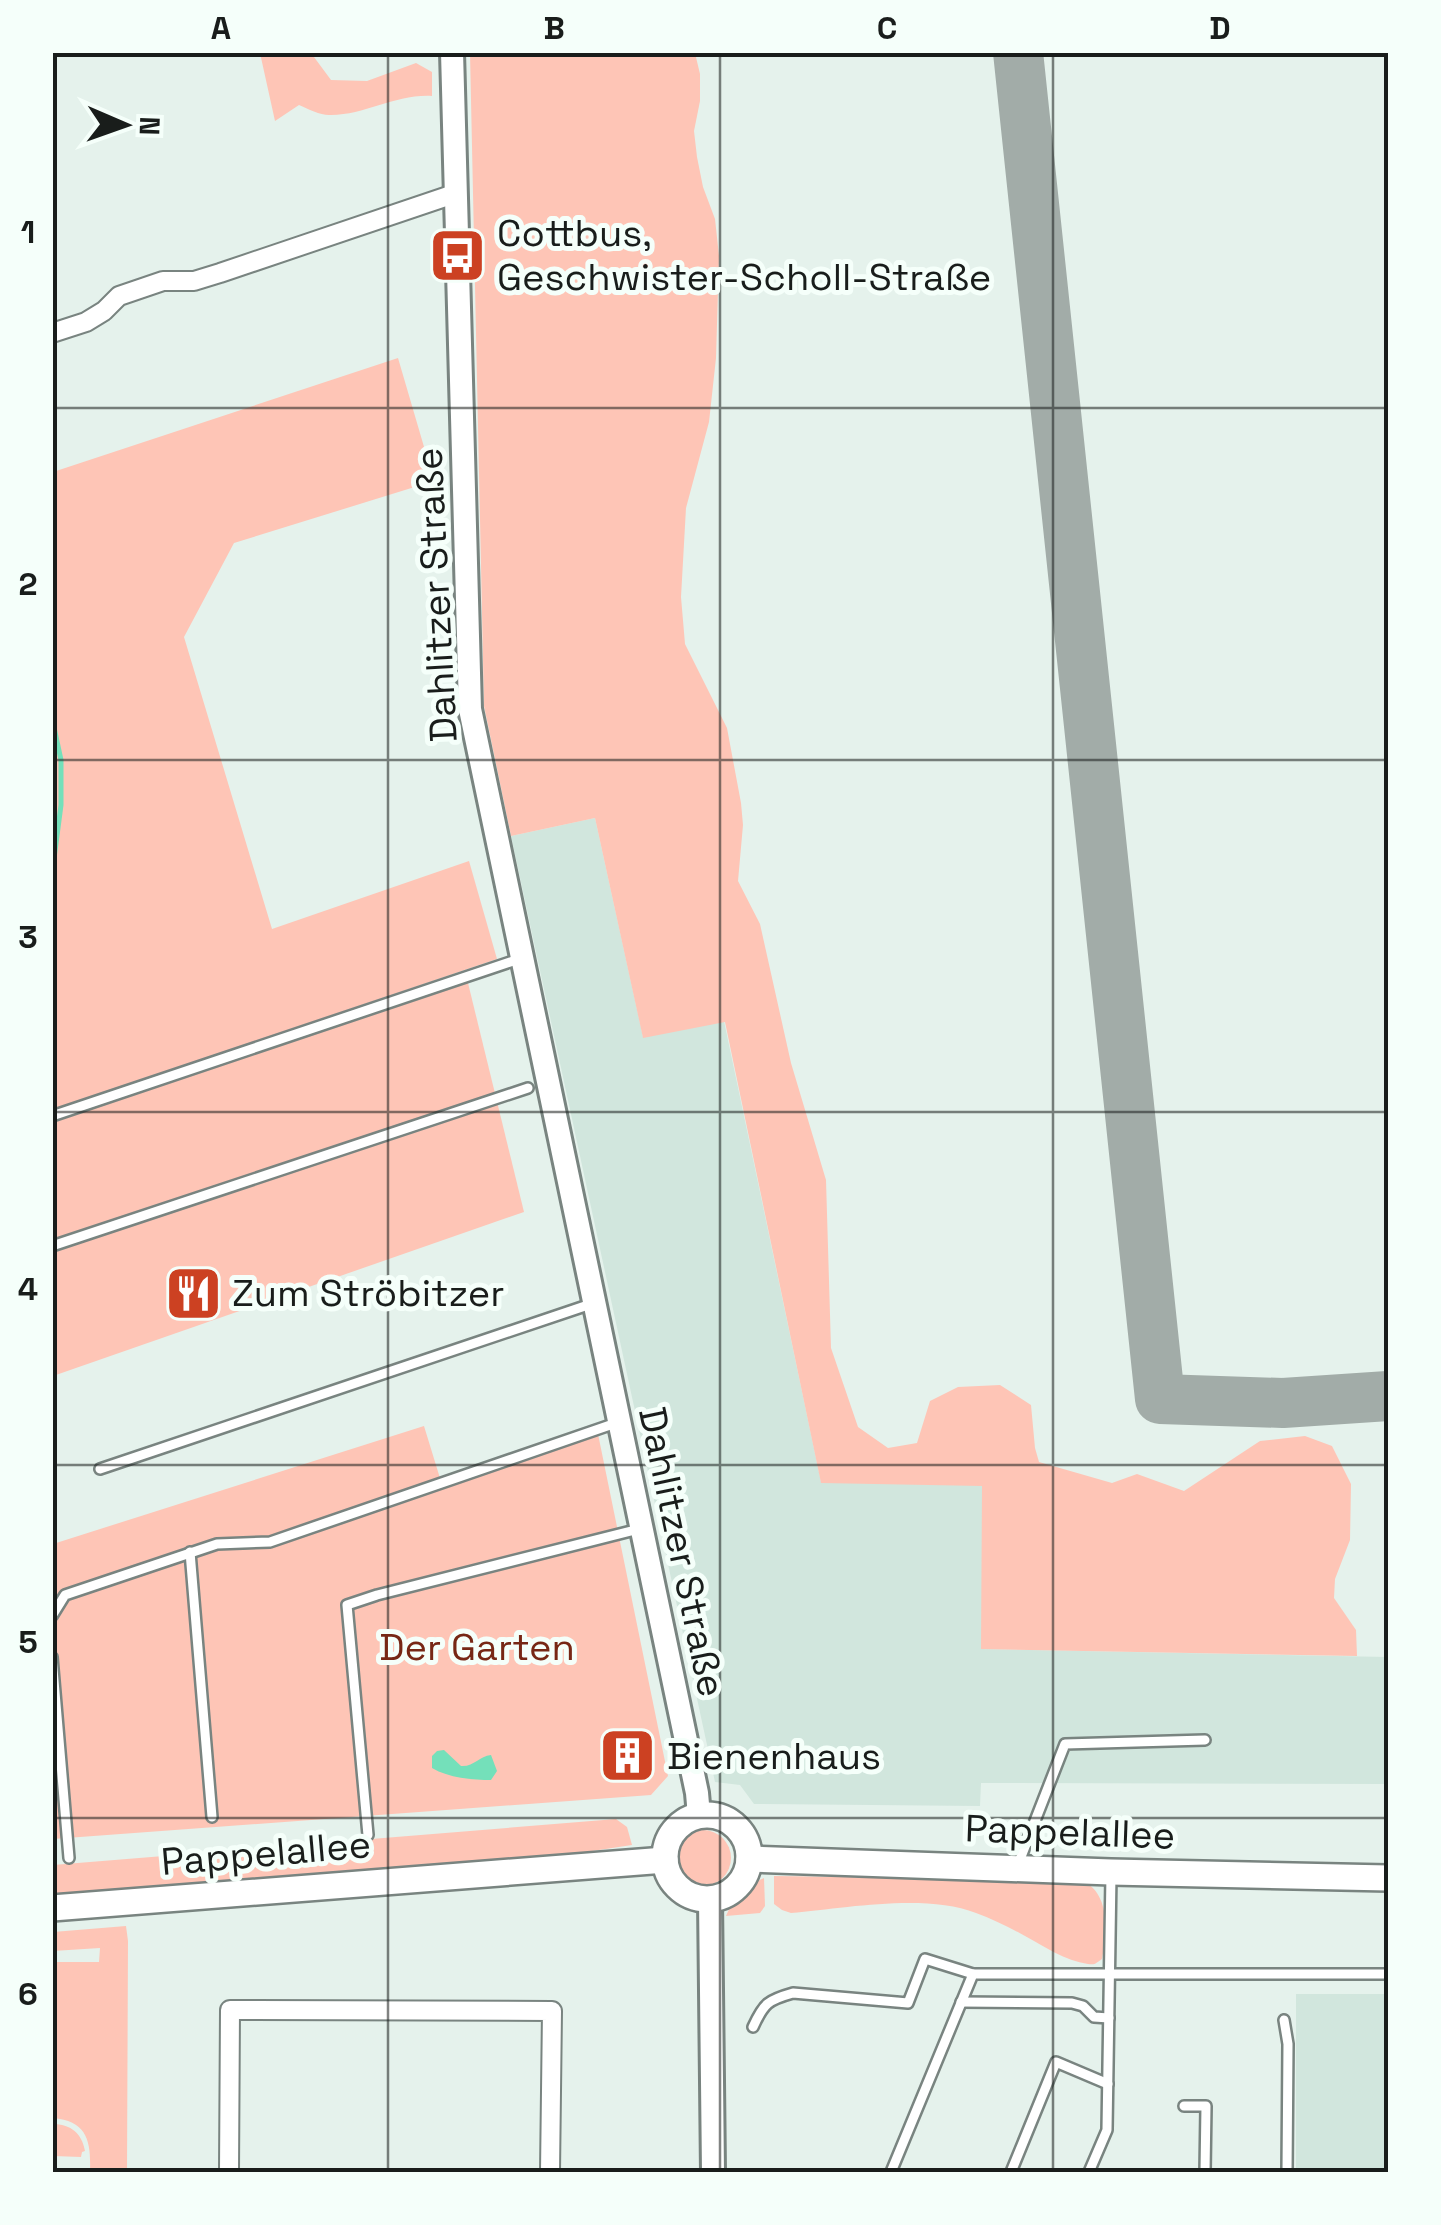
<svg xmlns="http://www.w3.org/2000/svg" width="1441" height="2225" font-family="'Space Grotesk',sans-serif">
	<style>
		.built { fill: #d1e6dd }
		.green { fill: #fec5b6 }
		.water { fill: #74e0ba }
		.lines { fill: none; stroke-linecap: round; stroke-linejoin: round }
		.stream { stroke: #74e0ba; stroke-width: 5 }
		.taxiway { stroke: #a2aca8; stroke-width: 50 }
		.service-casing { stroke: #798480; stroke-width: 14 }
		.minor-casing { stroke: #798480; stroke-width: 22 }
		.tertiary-casing { stroke: #798480; stroke-width: 28 }
		.secondary-casing { stroke: #798480; stroke-width: 30 }
		.service { stroke: #fff; stroke-width: 9 }
		.minor { stroke: #fff; stroke-width: 18 }
		.tertiary { stroke: #fff; stroke-width: 22 }
		.secondary { stroke: #fff; stroke-width: 25 }
		.grid { fill: none; stroke: #191d1b; stroke-width: 2.5; stroke-opacity: 0.55 }
		.labels { text-anchor: middle; dominant-baseline: central; stroke-width: 10; stroke-linejoin: round; paint-order: stroke }
		.poi-label { font-size: 38px; fill: #191d1b; stroke: #f5fffa; text-anchor: start }
		.street-label { font-size: 38px; fill: #191d1b; stroke: #f5fffa }
		.park-label { font-size: 38px; fill: #772715; stroke: #f5fffa }
		.neatline { fill: none; stroke: #191d1b; stroke-width: 4 }
		.grid-label { font-size: 32px; text-anchor: middle; font-weight: bold; fill: #191d1b }
	</style>
	<rect width="100%" height="100%" fill="#e5f2ec"/>
	<g class="built">
		<path d="M595,818L643,1037L724,1021L821,1482L983,1485L982,1649L1388,1657V1784L981,1783L980,1806L754,1804L740,1785L715,1782L511,836Z"/>
		<rect x="1296" y="1994" width="92" height="178"/>
	</g>
	<g class="green">
		<path d="M260,53H311L331,80L367,81L416,63L432,72V96C395,94 364,116 329,115C320,115 308,109 299,105L275,121Z"/>
		<path d="M470,53H695L700,74V101L694,131L697,157L703,187L715,219L719,256L716,358L709,422L686,508L681,597L685,644L727,728L741,803L743,825L738,881L760,924L791,1063L826,1180L831,1348L858,1427L888,1448L917,1443L930,1401L958,1387L1000,1385L1031,1405L1035,1448L1039,1462L1112,1483L1137,1474L1184,1491L1260,1441L1305,1436L1332,1446L1351,1484L1350,1540L1335,1579L1334,1598L1356,1630L1357,1656L981,1649L982,1486L821,1483L725,1022L643,1038L595,818L511,836L484,706Z"/>
		<path d="M398,358L434,481L234,543L184,637L272,929L469,861L497,959L53,1110V472Z"/>
		<path d="M468,983L524,1212L53,1376L52,1122Z"/>
		<path d="M424,1426L443,1488L598,1434L668,1776L651,1795L53,1839V1544Z"/>
		<path d="M616,1819L627,1827L632,1845L519,1862L53,1898V1865Z"/>
		<circle cx="703" cy="1858" r="28"/>
		<path d="M774,1876L1081,1880C1111,1893 1107,1932 1102,1959C1096,1963 1096,1965 1088,1964C1065,1961 1044,1946 1025,1936C1009,1927 992,1919 976,1913C926,1893 845,1908 791,1913L782,1910L774,1904Z"/>
		<path d="M764,1878L765,1906L760,1913L726,1916C733,1898 746,1885 764,1878Z"/>
		<path d="M126,1926L128,1941L127,2172H90C91,2142 88,2121 53,2118L52,1962H99L100,1948L53,1951V1932Z"/>
		<path d="M53,2124C70,2124 82,2133 85,2151L82,2152L81,2157L53,2156Z"/>
	</g>
	<path class="water" d="M444,1750L461,1766C474,1767 479,1756 491,1755L497,1771L491,1780C472,1780 449,1778 432,1768V1756L437,1751Z"/>
	<g class="lines">
		<path class="stream" d="M52,718L61,760V805L52,874"/>
		<path class="taxiway" d="M1018,52L1160,1399L1283,1403L1388,1396"/>
		<defs>
			<g id="service">
				<path d="M52,1116L519,959"/>
				<path d="M52,1246L528,1088"/>
				<path d="M100,1469L591,1304"/>
				<path d="M190,1552L212,1817"/>
				<path d="M52,1616L65,1595L217,1544L270,1542L616,1423"/>
				<path d="M52,1657L69,1858"/>
				<path d="M368,1835L347,1605L377,1595L639,1529"/>
				<path d="M1017,1867L1065,1744L1205,1740"/>
				<path d="M961,2002L1072,2003L1083,2006L1094,2017L1109,2018"/>
				<path d="M1284,2020L1288,2044L1287,2172"/>
				<path d="M753,2027C764,2003 768,2000 793,1993L908,2003L925,1959L973,1974"/>
				<path d="M1184,2106H1206L1205,2172"/>
				<path d="M891,2172L973,1974H1388"/>
				<path d="M1011,2172L1056,2062L1108,2084"/>
				<path d="M1089,2172L1107,2130L1111,1874"/>
			</g>
			<g id="minor">
				<path d="M52,333L86,322L104,311L119,296L163,281H194L220,273L457,193"/>
				<path d="M229,2172L230,2010L552,2011L550,2172"/>
			</g>
			<g id="tertiary">
				<path d="M452,52L470,709L697,1793L699,1816"/>
				<path d="M710,1899L713,2172"/>
			</g>
			<g id="secondary">
				<circle cx="707" cy="1857" r="42"/>
				<path d="M749,1859L1111,1872L1388,1878"/>
				<path d="M52,1908L665,1860"/>
			</g>
		</defs>
		<use href="#service" class="service-casing"/>
		<use href="#minor" class="minor-casing"/>
		<use href="#tertiary" class="tertiary-casing"/>
		<use href="#secondary" class="secondary-casing"/>
		<use href="#service" class="service"/>
		<use href="#minor" class="minor"/>
		<use href="#tertiary" class="tertiary"/>
		<use href="#secondary" class="secondary"/>
	</g>
	<path class="grid" d="M388,52V2172M720,52V2172M1053,52V2172M52,408H1388M52,760H1388M52,1112H1388M52,1465H1388M52,1818H1388"/>
	<defs>
		<symbol id="bus-square" viewBox="-11 -11 22 22"><rect x="-9" y="-9" width="18" height="18" rx="4" fill="#cc4122" stroke="#f5fffa"/><path d="M-5-6H5V4H4V6H2V4H-2V6H-4V4H-5ZM-3.5-4V0h7V-4ZM-3.5 1.2v1.5H-2V1.2ZM2 1.2v1.5H3.5V1.2Z" fill="#fff"/></symbol>
		<symbol id="restaurant-square" viewBox="-11 -11 22 22"><rect x="-9" y="-9" width="18" height="18" rx="4" fill="#cc4122" stroke="#f5fffa"/><path d="M-5-6h1v4h1v-4h1v4h1v-4h1v5L-1.5 .5V6h-2V.5L-5-1ZM5-6V6H3V1.5H1.5Q1.5-4 5-6Z" fill="#fff"/></symbol>
		<symbol id="building-square" viewBox="-11 -11 22 22"><rect x="-9" y="-9" width="18" height="18" rx="4" fill="#cc4122" stroke="#f5fffa"/><path d="M-4-6H4V6H1V3H-1V6H-4ZM-2.5-4.3h1.7v1.8h-1.7ZM.8-4.3h1.7v1.8H.8ZM-2.5-1h1.7V.8h-1.7ZM.8-1h1.7V.8H.8Z" fill="#fff"/></symbol>
	</defs>
	<g fill-rule="evenodd">
		<use href="#bus-square" x="426" y="224" width="63" height="63"/>
		<use href="#restaurant-square" x="162" y="1262" width="63" height="63"/>
		<use href="#building-square" x="596" y="1724" width="63" height="63"/>
	</g>
	<g class="labels">
		<g class="poi-label">
			<text x="497" y="233">Cottbus,<tspan x="497" dy="44">Geschwister-Scholl-Straße</tspan></text>
			<text x="232" y="1293">Zum Ströbitzer</text>
			<text x="667" y="1756">Bienenhaus</text>
		</g>
		<g class="street-label">
			<text transform="translate(436 595) rotate(-93)">Dahlitzer Straße</text>
			<text transform="translate(682 1552) rotate(78)">Dahlitzer Straße</text>
			<text transform="translate(1070 1832) rotate(2)">Pappelallee</text>
			<text transform="translate(266 1853) rotate(-5)">Pappelallee</text>
		</g>
		<g class="park-label">
			<text x="477" y="1647">Der Garten</text>
		</g>
	</g>
	<rect width="1441" height="2225" fill="none" stroke="#f5fffa" stroke-width="110"/>
	<g transform="translate(125 125) rotate(92)" stroke="#f5fffa" stroke-width="8" paint-order="stroke">
	<path d="M0-8L18 38L0 25L-18 38Z" fill="#191d1b"/>
	<text y="-15" font-size="28" font-weight="bold" text-anchor="middle" fill="#191d1b">N</text>
	</g>
	<rect x="55" y="55" width="1331" height="2115" class="neatline"/>
	<g class="grid-label">
		<text x="221" y="39">A</text>
		<text x="554" y="39">B</text>
		<text x="887" y="39">C</text>
		<text x="1220" y="39">D</text>
		<text x="28" y="243">1</text>
		<text x="28" y="595">2</text>
		<text x="28" y="948">3</text>
		<text x="28" y="1300">4</text>
		<text x="28" y="1653">5</text>
		<text x="28" y="2005">6</text>
	</g>
</svg>
